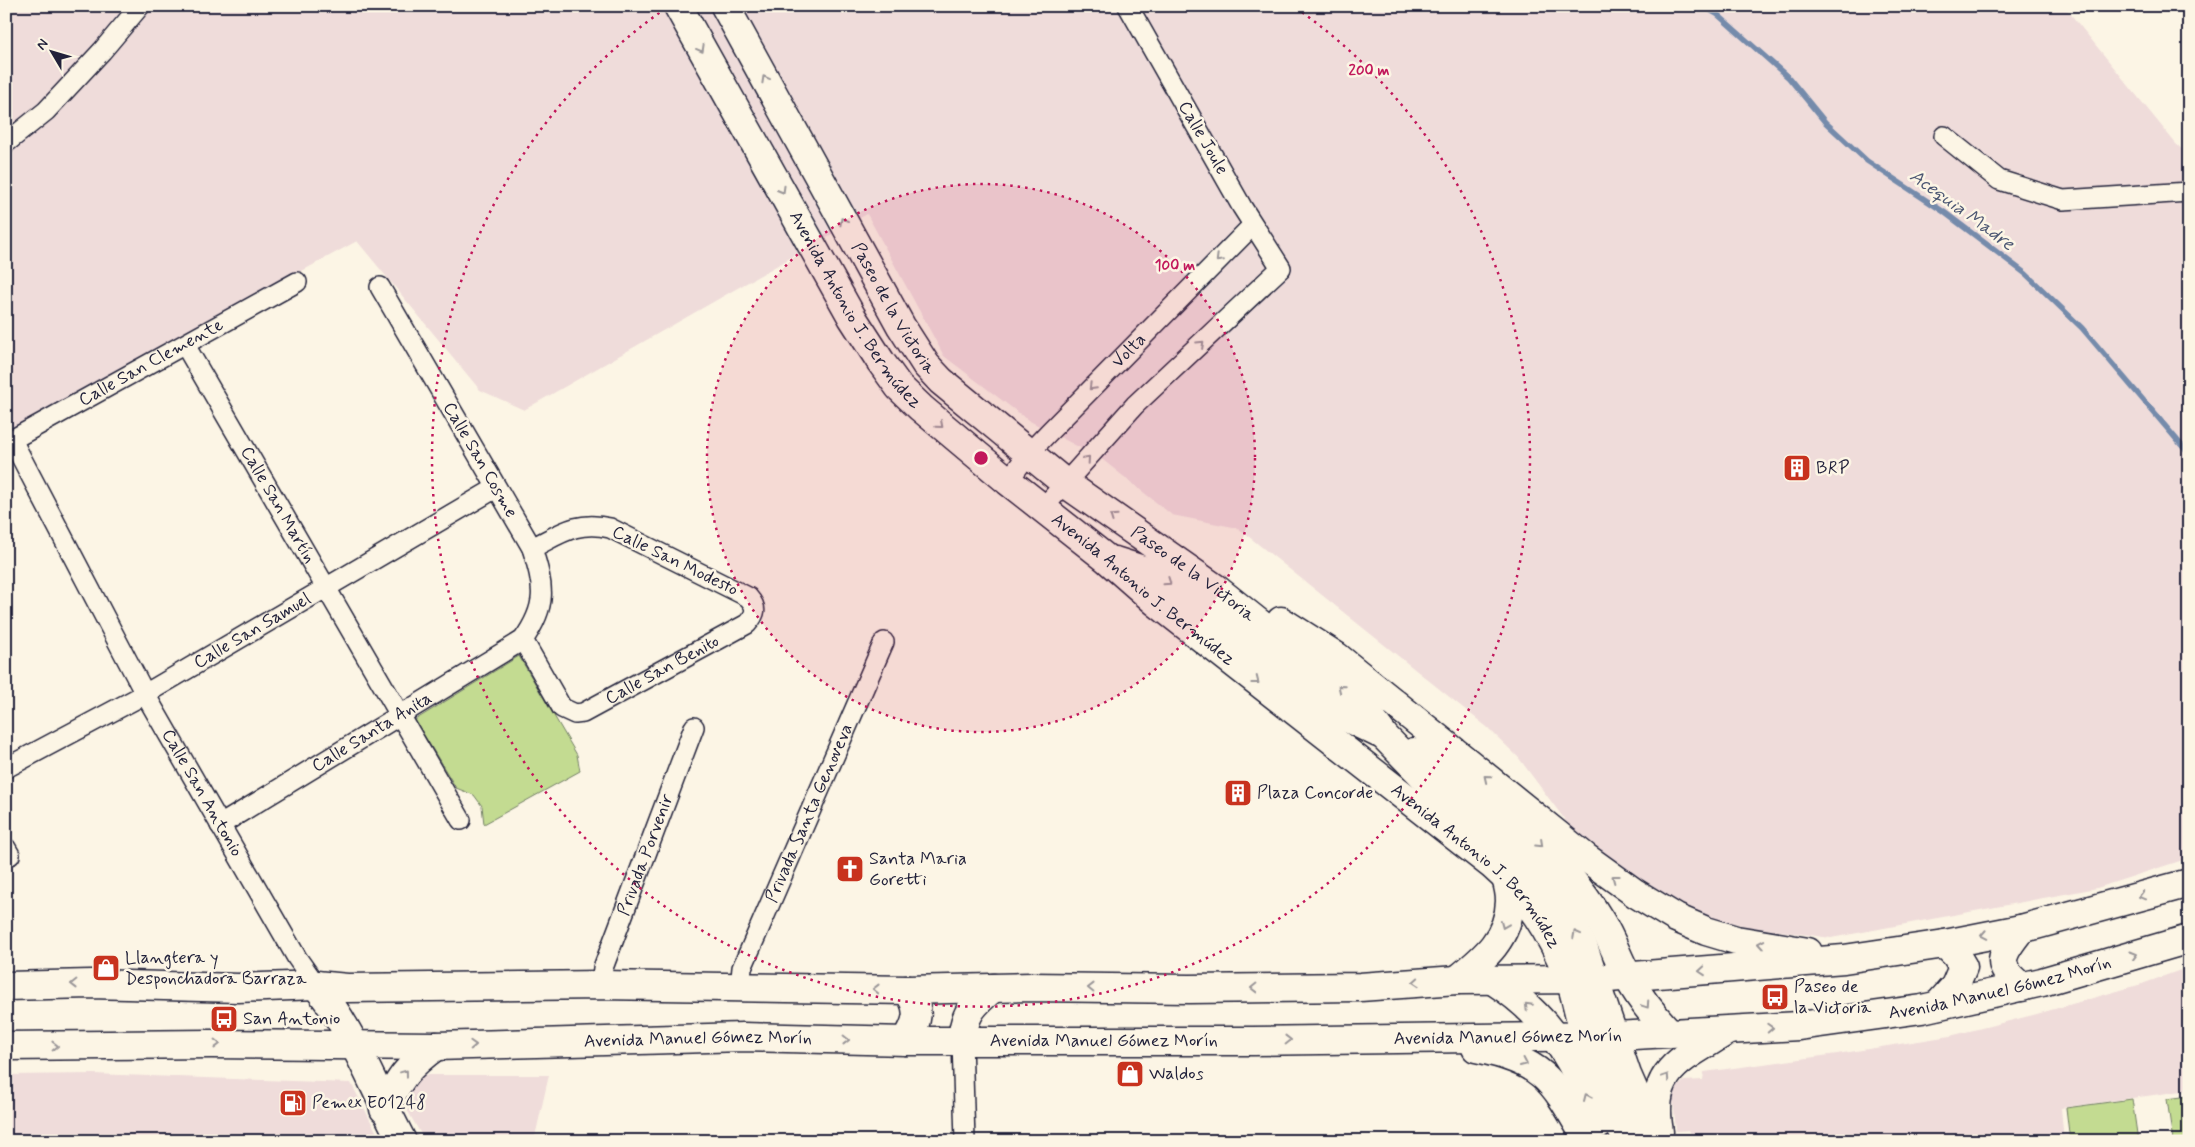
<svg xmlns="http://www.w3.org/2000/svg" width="2195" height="1147" font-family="Mynerve,sans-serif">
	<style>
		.built { fill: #efdcda }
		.green { fill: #c3db91; stroke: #727e66 }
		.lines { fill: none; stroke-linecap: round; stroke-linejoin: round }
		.stream { stroke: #758bab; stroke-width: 5.5 }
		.street-casing { stroke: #22223b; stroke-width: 22 }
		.secondary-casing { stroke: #22223b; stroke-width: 31 }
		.primary-casing { stroke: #22223b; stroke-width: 31 }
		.street { stroke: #fcf5e5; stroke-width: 19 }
		.secondary { stroke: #fcf5e5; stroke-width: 28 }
		.primary { stroke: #fcf5e5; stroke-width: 28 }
		.oneway { stroke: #9a9698 }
		.ring { fill: none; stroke: #c2185b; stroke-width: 2.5; stroke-dasharray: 2.5 5 }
		.labels { text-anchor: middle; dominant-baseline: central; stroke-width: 5; stroke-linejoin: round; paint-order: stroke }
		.street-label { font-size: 18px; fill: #22223b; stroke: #fcf5e5 }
		.poi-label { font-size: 18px; fill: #22223b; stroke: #fcf5e5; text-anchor: start }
		.water-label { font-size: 19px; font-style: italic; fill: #4c5773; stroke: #fcf5e5 }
		.centre { fill: #c2185b; stroke: #fcf5e5; stroke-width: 2.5 }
		.ring-label { font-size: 15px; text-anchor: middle; font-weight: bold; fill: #c2185b; stroke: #fcf5e5; stroke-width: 5; stroke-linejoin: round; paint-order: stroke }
	</style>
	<rect width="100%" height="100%" fill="#fcf5e5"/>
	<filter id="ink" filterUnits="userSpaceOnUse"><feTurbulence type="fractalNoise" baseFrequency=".02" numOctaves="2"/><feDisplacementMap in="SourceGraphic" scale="10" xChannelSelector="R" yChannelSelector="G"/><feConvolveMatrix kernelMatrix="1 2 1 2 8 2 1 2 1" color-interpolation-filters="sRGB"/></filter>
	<g filter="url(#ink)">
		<g class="built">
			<path d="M6,6H2064L2176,144L2189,155V858L2097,888L1831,938L1750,927L1680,910L1586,848L1518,757L1487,727L1238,528L1172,515L1103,460L1028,420L944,356L867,214L524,410L480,390L357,241L6,432Z"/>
			<path d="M2189,967V1090L2061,1108L2064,1141H1694L1689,1130L1676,1131L1673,1100L1676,1088L1684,1081L1703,1080L1704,1072L1837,1054L1950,1036L2037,1014L2142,984Z"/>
			<path d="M93,1074L351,1083L381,1141H6V1075Z"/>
			<path d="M417,1075H549L534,1141H425L403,1103Z"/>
		</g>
		<g class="green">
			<path d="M519,656L577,755L580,771L484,824L482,806L474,795L456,788L415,720Z"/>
			<path d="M2189,1096V1141H2173L2167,1099Z"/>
			<path d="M2132,1099L2138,1141H2070L2066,1108Z"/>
		</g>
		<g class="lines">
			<path class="stream" d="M1703,6L1717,14L1789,78L1825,122L1867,161L1944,212L2026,274L2082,328L2189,454"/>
			<defs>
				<g id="street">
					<path d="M1944,136L1999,180L2063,200L2189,192"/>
					<path d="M6,143L46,111L102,51L140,6"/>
					<path id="s1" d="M185,345L461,820"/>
					<path id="s2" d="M12,440L145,694L297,958L316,985"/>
					<path id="s3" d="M6,443L297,282"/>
					<path id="s4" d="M1008,481L1028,454L1049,432L1253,225"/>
					<path d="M1043,508L1135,405L1281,268L1242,207L1128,6"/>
					<path id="s5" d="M523,640L562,708L575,714L583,713L747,624C756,614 758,608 748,597L610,528C577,520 560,534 532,548"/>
					<path id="s6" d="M6,768L145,694L496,488"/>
					<path id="s7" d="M220,825L523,640C548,605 544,587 532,548L380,287"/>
					<path d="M6,848L10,855"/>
					<path id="s8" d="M601,985L603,968L694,727"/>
					<path id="s9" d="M740,987L742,968L884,642"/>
					<path d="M962,1041L965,1141"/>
				</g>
				<path id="secondary" d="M316,985C354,1032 373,1087 402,1141"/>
				<g id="primary">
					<path id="s10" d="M678,6L852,317L881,362L899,387L921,408L1008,481L1107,559L1156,602L1492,865C1528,896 1551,933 1569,977C1574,990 1577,1006 1581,1021C1594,1061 1607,1103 1628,1141"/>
					<path id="s11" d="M725,6L901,326L926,365L941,381L1065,483L1215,588L1343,690L1363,708L1385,737L1432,785L1525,864L1547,887L1565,913L1583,946L1627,1075L1656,1141"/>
					<path d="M1115,561L1156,574L1172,584L1341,715L1378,733"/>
					<path d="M1281,621L1336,656L1585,857L1635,893L1676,918L1706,931L1736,940L1808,952"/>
					<path d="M1414,752C1485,790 1560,853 1601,922C1612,940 1618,959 1628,977C1639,998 1653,1015 1669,1032"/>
					<path d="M2021,929C2001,954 1993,965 2022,987"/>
					<path d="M1457,980C1483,959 1509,939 1510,901C1510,894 1508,885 1506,878"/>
					<path d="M1494,981C1533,1006 1559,1037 1579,1078C1586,1093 1592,1109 1600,1124"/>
					<path d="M6,986L91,984L238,988L316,985L347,988L601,985L907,990L1031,987L1189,989L1360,987L1457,980L1596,979L1844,959L1945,944L2021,929L2189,883"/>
					<path d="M1938,1005L1955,986L1963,967L1956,955L1945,944"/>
					<path d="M906,1041C918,1022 922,1009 907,990"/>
					<path d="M962,1041C964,1014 972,1005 993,988"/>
					<path id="s12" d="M6,1046L211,1044L436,1046L743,1037L906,1041H1252L1615,1036L1799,1026L1922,1009L2042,982L2189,939"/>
					<path d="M1476,1048C1547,1062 1554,1083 1588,1141"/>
					<path d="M384,1109C400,1078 407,1067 436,1046"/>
					<path d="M1659,1132C1648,1070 1681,1060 1727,1031"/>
				</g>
			</defs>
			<use href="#street" class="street-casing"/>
			<use href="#secondary" class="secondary-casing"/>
			<use href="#primary" class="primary-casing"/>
			<use href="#street" class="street"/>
			<use href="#secondary" class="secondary"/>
			<use href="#primary" class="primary"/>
		</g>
		<defs><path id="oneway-chevron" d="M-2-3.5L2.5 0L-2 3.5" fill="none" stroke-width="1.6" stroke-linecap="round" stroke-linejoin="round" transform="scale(1.25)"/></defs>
		<g class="oneway">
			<use href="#oneway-chevron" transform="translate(701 49) rotate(61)"/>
			<use href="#oneway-chevron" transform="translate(765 79) rotate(-119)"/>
			<use href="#oneway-chevron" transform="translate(782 190) rotate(60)"/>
			<use href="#oneway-chevron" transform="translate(843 221) rotate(-119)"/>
			<use href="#oneway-chevron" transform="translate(1219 259) rotate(135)"/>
			<use href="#oneway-chevron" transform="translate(1201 344) rotate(-43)"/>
			<use href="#oneway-chevron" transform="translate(1092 387) rotate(135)"/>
			<use href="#oneway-chevron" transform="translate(940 425) rotate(41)"/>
			<use href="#oneway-chevron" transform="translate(1087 459) rotate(-49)"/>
			<use href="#oneway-chevron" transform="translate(1113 517) rotate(-145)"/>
			<use href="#oneway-chevron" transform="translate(1168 582) rotate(34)"/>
			<use href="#oneway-chevron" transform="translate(1256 681) rotate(38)"/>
			<use href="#oneway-chevron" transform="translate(1341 688) rotate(-141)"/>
			<use href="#oneway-chevron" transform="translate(1487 778) rotate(-141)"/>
			<use href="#oneway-chevron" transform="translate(1540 844) rotate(43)"/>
			<use href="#oneway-chevron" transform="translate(1615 878) rotate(-143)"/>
			<use href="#oneway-chevron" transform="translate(2142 896) rotate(165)"/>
			<use href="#oneway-chevron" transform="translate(1504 925) rotate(112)"/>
			<use href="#oneway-chevron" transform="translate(1576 934) rotate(-118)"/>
			<use href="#oneway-chevron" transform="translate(1984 935) rotate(169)"/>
			<use href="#oneway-chevron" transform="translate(1761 944) rotate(-170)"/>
			<use href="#oneway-chevron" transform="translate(2134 955) rotate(-16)"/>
			<use href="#oneway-chevron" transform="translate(1702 971) rotate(175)"/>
			<use href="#oneway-chevron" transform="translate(1416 982) rotate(176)"/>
			<use href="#oneway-chevron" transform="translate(74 984) rotate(179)"/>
			<use href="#oneway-chevron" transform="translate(1091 988) rotate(-179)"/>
			<use href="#oneway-chevron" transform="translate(1254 988) rotate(179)"/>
			<use href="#oneway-chevron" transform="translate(876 989) rotate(-179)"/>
			<use href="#oneway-chevron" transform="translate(1646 1005) rotate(56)"/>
			<use href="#oneway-chevron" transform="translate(1528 1006) rotate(-135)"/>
			<use href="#oneway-chevron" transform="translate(1770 1028) rotate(-3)"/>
			<use href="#oneway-chevron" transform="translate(846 1040) rotate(1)"/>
			<use href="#oneway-chevron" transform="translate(1288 1040) rotate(-1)"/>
			<use href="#oneway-chevron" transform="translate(217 1044) rotate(1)"/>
			<use href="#oneway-chevron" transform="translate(473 1045) rotate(-2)"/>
			<use href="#oneway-chevron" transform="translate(55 1046) rotate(-1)"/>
			<use href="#oneway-chevron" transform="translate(1524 1063) rotate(25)"/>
			<use href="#oneway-chevron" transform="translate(405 1073) rotate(-53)"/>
			<use href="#oneway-chevron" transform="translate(1666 1077) rotate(-57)"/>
			<use href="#oneway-chevron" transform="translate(1587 1097) rotate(-114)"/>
		</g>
	</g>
	<circle cx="981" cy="458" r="274" fill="#c2185b" fill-opacity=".12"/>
	<g class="ring">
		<circle cx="981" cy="458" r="274"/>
		<path d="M1296 8A549 549 0 1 1 666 8"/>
	</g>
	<defs>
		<symbol id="building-square" viewBox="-11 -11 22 22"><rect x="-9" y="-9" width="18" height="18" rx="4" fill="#c8321e" stroke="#fcf5e5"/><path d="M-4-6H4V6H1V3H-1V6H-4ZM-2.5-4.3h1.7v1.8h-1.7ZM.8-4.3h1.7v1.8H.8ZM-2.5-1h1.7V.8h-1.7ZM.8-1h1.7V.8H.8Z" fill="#fff"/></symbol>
		<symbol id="church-square" viewBox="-11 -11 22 22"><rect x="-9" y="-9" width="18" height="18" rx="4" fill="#c8321e" stroke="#fcf5e5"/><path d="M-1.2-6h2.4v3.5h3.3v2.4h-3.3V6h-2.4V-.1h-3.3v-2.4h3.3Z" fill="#fff"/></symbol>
		<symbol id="shop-square" viewBox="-11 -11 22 22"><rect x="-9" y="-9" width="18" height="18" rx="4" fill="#c8321e" stroke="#fcf5e5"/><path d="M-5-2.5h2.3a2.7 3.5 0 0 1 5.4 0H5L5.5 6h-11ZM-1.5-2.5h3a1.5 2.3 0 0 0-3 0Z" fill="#fff"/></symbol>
		<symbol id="bus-square" viewBox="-11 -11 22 22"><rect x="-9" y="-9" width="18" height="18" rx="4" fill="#c8321e" stroke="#fcf5e5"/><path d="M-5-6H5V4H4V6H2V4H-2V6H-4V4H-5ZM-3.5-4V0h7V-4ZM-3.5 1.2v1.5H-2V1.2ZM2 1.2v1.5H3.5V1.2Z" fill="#fff"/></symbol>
		<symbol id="fuel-square" viewBox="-11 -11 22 22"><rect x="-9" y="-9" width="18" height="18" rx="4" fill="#c8321e" stroke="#fcf5e5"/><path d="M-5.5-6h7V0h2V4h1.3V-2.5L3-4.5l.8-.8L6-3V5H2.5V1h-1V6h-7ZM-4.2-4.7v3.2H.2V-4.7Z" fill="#fff"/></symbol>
	</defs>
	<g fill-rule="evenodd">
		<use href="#building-square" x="1781" y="452" width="32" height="32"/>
		<use href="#building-square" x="1222" y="777" width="32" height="32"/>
		<use href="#church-square" x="834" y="853" width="32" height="32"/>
		<use href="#shop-square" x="90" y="952" width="32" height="32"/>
		<use href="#bus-square" x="1759" y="981" width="32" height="32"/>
		<use href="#bus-square" x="208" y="1003" width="32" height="32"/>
		<use href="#shop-square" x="1114" y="1058" width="32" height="32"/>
		<use href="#fuel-square" x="277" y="1087" width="32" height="32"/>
	</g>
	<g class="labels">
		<g class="street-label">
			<text transform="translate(1203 138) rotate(60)">Calle Joule</text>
			<text stroke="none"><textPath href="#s10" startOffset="352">Avenida Antonio J. Bermúdez</textPath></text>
			<text stroke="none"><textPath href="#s11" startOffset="346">Paseo de la Victoria</textPath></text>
			<text stroke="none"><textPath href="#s4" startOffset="178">Volta</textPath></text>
			<text stroke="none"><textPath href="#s3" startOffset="166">Calle San Clemente</textPath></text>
			<text transform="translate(480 460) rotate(60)">Calle San Cosme</text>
			<text stroke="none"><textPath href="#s1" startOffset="185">Calle San Martín</textPath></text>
			<text transform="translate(675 561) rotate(26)">Calle San Modesto</text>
			<text stroke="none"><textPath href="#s11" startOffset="751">Paseo de la Victoria</textPath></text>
			<text stroke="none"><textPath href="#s10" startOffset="758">Avenida Antonio J. Bermúdez</textPath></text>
			<text stroke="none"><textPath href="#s6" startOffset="282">Calle San Samuel</textPath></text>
			<text stroke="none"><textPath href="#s5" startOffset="191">Calle San Benito</textPath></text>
			<text stroke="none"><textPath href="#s7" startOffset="178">Calle Santa Anita</textPath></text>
			<text stroke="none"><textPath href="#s2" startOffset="401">Calle San Antonio</textPath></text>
			<text stroke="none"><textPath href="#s9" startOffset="188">Privada Santa Genoveva</textPath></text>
			<text stroke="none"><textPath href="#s8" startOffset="138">Privada Porvenir</textPath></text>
			<text stroke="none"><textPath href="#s10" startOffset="1192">Avenida Antonio J. Bermúdez</textPath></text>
			<text stroke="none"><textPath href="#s12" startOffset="1998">Avenida Manuel Gómez Morín</textPath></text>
			<text stroke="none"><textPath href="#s12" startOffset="1502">Avenida Manuel Gómez Morín</textPath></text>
			<text stroke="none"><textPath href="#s12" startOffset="692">Avenida Manuel Gómez Morín</textPath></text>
			<text stroke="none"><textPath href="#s12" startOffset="1098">Avenida Manuel Gómez Morín</textPath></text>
		</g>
		<g class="poi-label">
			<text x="1816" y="468">BRP</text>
			<text x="1257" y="793">Plaza Concorde</text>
			<text x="869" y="859">Santa Maria<tspan x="869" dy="21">Goretti</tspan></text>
			<text x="125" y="958">Llangtera y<tspan x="125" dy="21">Desponchadora Barraza</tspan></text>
			<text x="1794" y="987">Paseo de<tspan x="1794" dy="21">la Victoria</tspan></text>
			<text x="243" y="1019">San Antonio</text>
			<text x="1149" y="1074">Waldos</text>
			<text x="312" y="1103">Pemex E01248</text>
		</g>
		<g class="water-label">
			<text transform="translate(1962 210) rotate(36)">Acequia Madre</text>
		</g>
	</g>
	<circle cx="981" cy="458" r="8" class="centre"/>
	<g class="ring-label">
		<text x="1369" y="75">200 m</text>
		<text x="1175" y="270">100 m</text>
	</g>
	<rect width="2195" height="1147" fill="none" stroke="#fcf5e5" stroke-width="25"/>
	<rect x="12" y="12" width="2170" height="1122" fill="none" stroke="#22223b" stroke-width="2" filter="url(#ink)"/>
	<g transform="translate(52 52) rotate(308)" stroke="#fcf5e5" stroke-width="4" paint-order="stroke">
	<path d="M0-4L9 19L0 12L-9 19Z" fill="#22223b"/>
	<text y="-8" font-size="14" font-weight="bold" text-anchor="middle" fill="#22223b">N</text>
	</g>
</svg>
